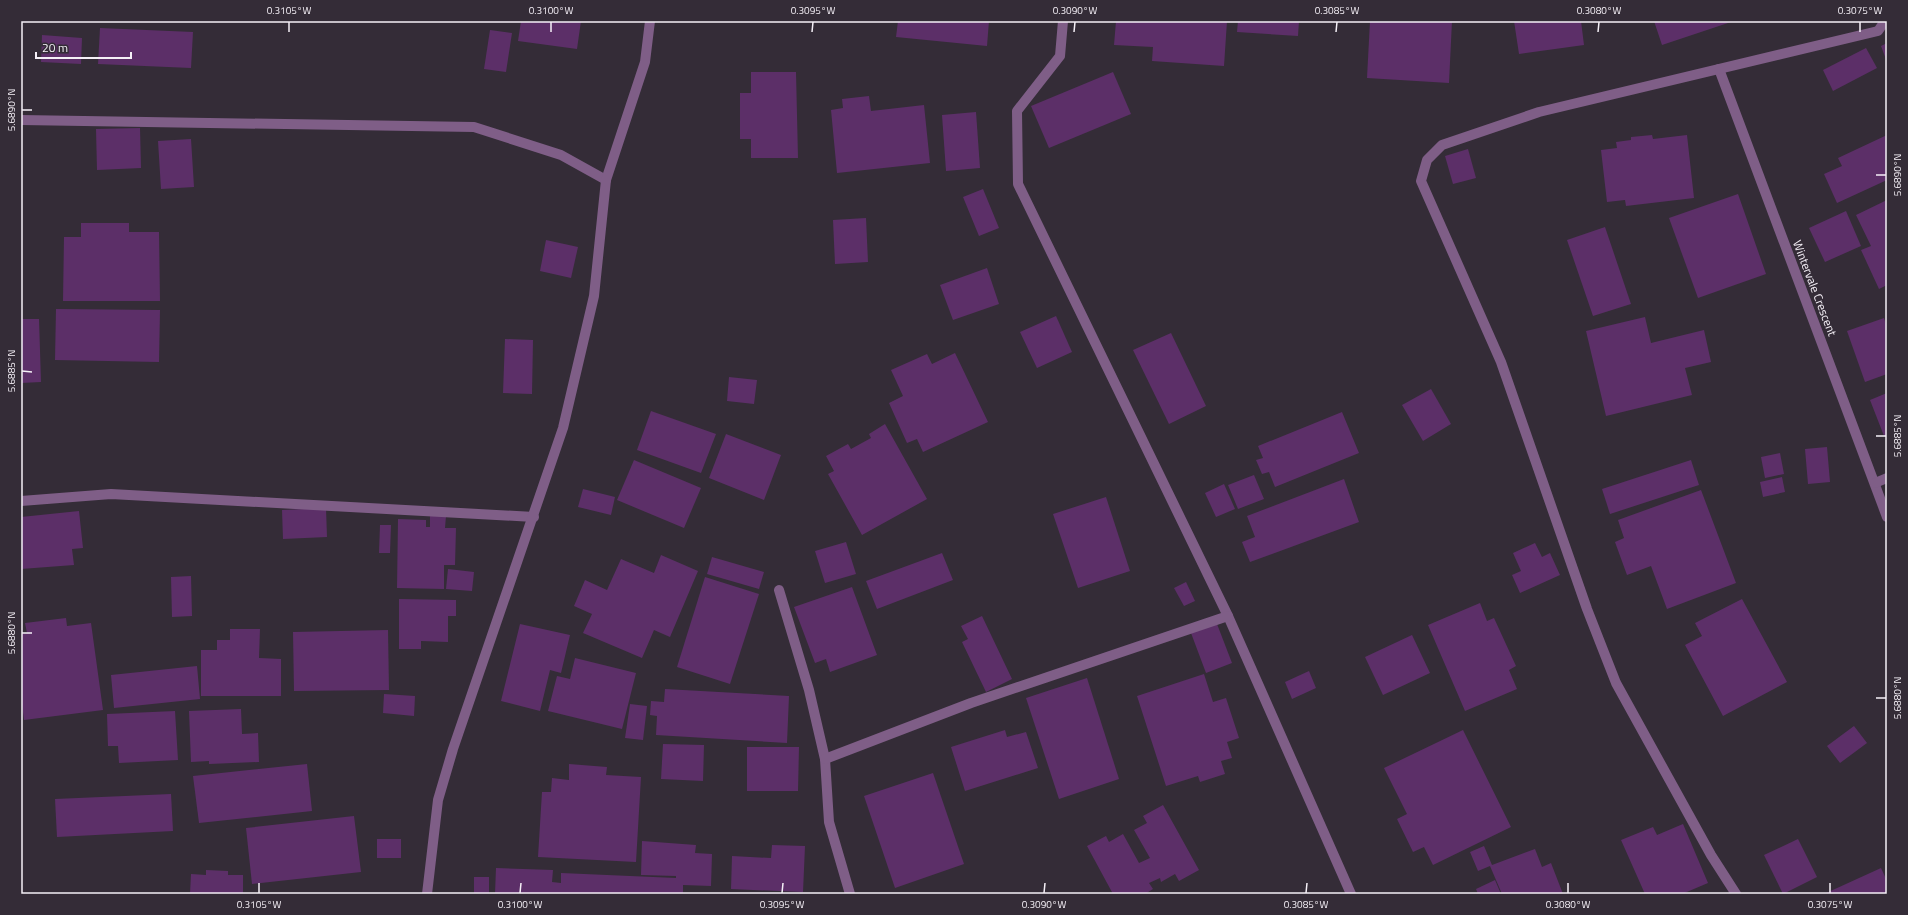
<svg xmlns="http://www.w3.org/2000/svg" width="1908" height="915" font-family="'Titillium Web',sans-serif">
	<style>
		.building { fill: #5c2f68 }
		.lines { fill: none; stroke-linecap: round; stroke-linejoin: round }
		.minor { stroke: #7f5e87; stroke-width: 10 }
		.ticks { fill: none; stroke: #f5f0f7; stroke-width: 1.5 }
		.labels { text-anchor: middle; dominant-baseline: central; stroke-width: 3.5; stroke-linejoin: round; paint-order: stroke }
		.street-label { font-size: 12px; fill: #f5f0f7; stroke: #342c37 }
		.neatline { fill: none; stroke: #f5f0f7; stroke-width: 1.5 }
		.ticks-label { font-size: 10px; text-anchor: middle; fill: #f5f0f7 }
	</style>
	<rect width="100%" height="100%" fill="#342c37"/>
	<g class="building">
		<path d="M521,21H581L577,49L518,41Z"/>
		<path d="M898,21H989L987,46L896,37Z"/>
		<path d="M1116,21H1227L1224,66L1152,61L1153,47L1114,45Z"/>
		<path d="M1238,21H1299L1298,36L1237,32Z"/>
		<path d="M1370,21H1452L1449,83L1367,78Z"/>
		<path d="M1514,21H1581L1584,45L1519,54Z"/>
		<path d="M1654,21H1734L1662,45Z"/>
		<path d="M100,28L193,32L191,68L98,64Z"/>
		<path d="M490,30L512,33L506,72L484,69Z"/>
		<path d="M42,35L82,38L81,64L41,62Z"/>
		<path d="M1887,43V62L1881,46Z"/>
		<path d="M1866,48L1877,68L1833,91L1823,70Z"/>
		<path d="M751,72H796L798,158H751V139H740V93H751Z"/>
		<path d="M1113,72L1131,114L1049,148L1031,106Z"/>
		<path d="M869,96L871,111L924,105L930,163L837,173L831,110L843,108L842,99Z"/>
		<path d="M976,112L980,168L946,171L942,115Z"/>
		<path d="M140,128L141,168L97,170L96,129Z"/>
		<path d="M1652,135L1653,139L1687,135L1694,198L1626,206L1625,200L1607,202L1601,150L1617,148L1616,142L1631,140V137Z"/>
		<path d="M1887,135V180L1837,203L1824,174L1842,166L1838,158Z"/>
		<path d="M191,139L194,187L161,189L158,141Z"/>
		<path d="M1468,149L1476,178L1453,184L1445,156Z"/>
		<path d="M983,189L999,228L979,236L963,197Z"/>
		<path d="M1738,194L1766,274L1698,298L1669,218Z"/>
		<path d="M1887,200V285L1879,289L1861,250L1871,246L1856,215Z"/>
		<path d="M1846,211L1861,246L1825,262L1809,228Z"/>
		<path d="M866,218L868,262L835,264L833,220Z"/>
		<path d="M81,223H129V232H159L160,301H63L64,237H81Z"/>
		<path d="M1605,227L1631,304L1593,316L1567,240Z"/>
		<path d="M546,240L578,247L571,278L540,271Z"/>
		<path d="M987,268L999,304L953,320L940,285Z"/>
		<path d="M56,309L160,310L159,362L55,360Z"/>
		<path d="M1056,316L1072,352L1037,368L1020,332Z"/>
		<path d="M1645,317L1651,343L1704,330L1711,362L1685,368L1692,395L1606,416L1586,331Z"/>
		<path d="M1884,318L1887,327V374L1865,382L1847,331Z"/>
		<path d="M21,319H39L41,382L21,383Z"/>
		<path d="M1171,333L1206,406L1169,424L1133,350Z"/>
		<path d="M505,339L533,340L532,394L503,393Z"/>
		<path d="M955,353L988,422L923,452L917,439L907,443L889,403L903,396L891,370L927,354L932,364Z"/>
		<path d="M729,377L757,380L754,404L727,401Z"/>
		<path d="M1431,389L1451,424L1423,441L1402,405Z"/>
		<path d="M1887,393V435L1884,436L1870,400Z"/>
		<path d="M651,411L716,434L701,473L637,450Z"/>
		<path d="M1342,412L1359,453L1275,487L1269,472L1262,474L1256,460L1263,458L1258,446Z"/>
		<path d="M885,424L927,499L862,535L828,474L834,471L826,456L848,444L851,449L871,438L869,434Z"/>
		<path d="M726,434L781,455L764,500L709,478Z"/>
		<path d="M1827,447L1830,482L1808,484L1805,449Z"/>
		<path d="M1780,453L1784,474L1765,478L1761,457Z"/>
		<path d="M634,460L701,488L684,528L617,500Z"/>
		<path d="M1691,460L1699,485L1610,514L1602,489Z"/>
		<path d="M1254,475L1264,499L1238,509L1228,485Z"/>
		<path d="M1782,477L1785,492L1763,497L1760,482Z"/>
		<path d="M1344,479L1359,522L1250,562L1242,542L1255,537L1247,516Z"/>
		<path d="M1224,484L1235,509L1216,517L1205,493Z"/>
		<path d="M583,489L615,497L611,515L578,507Z"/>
		<path d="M1701,490L1736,583L1667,609L1651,566L1627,575L1615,542L1624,538L1618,520Z"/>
		<path d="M1106,497L1130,571L1078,588L1053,514Z"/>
		<path d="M326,508L327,537L283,539L282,510Z"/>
		<path d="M79,511L83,548L72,549L74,565L21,569V517Z"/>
		<path d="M430,516H446L445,528H456L455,565H444V589L397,588L398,519L426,520V527H430Z"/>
		<path d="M380,525H391L390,553H379Z"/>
		<path d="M846,542L856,574L825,583L815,551Z"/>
		<path d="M1535,543L1542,557L1550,553L1560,575L1520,593L1512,575L1521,571L1513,553Z"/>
		<path d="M942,553L953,580L877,609L866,581Z"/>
		<path d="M661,555L698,571L670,637L654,630L642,658L583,633L592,614L574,606L585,580L607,590L621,559L654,573Z"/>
		<path d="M712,557L764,572L759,589L707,574Z"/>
		<path d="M448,569L474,572L472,591L446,589Z"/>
		<path d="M191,576L192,616L172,617L171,577Z"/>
		<path d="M705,577L759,594L730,684L677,667Z"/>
		<path d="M1186,582L1195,601L1184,606L1174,588Z"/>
		<path d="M852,587L877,655L830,672L826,659L815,663L794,607Z"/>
		<path d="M399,599L456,600V616H448V642L421,641V649H399Z"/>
		<path d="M1742,599L1787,682L1723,716L1685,645L1702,636L1695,623Z"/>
		<path d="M1480,603L1487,621L1494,618L1516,666L1509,670L1517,689L1465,711L1428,625Z"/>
		<path d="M982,616L1012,679L986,692L962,642L968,639L961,626Z"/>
		<path d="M66,618L67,626L91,623L103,710L24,720L21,697V634L27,633L25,623Z"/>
		<path d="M520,624L570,635L561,673L550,670L540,711L501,701Z"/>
		<path d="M1217,624L1232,663L1206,673L1191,633Z"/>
		<path d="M230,629H260L259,658L281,659V696H201V650H217V640H230Z"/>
		<path d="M388,630L389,690L294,691L293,632Z"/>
		<path d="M1412,635L1430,673L1383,695L1365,657Z"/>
		<path d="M575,658L636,673L622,729L548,711L557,676L570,679Z"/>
		<path d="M197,666L200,699L114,708L111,675Z"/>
		<path d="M1309,671L1316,688L1292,699L1285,682Z"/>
		<path d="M1204,674L1213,702L1226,698L1239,738L1227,742L1232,758L1221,761L1225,774L1200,782L1198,776L1166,786L1137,696Z"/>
		<path d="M1087,678L1119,779L1059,799L1026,698Z"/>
		<path d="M665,689L789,696L787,743L656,735L657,716L650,715L651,701L664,702Z"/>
		<path d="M384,694L415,696L414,716L383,713Z"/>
		<path d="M630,704L647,706L643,740L625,738Z"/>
		<path d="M241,709L242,734L258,733L259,762L209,764V761L191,762L189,711Z"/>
		<path d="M175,711L178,760L119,763L118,746H108L107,714Z"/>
		<path d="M1854,726L1867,743L1840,763L1827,746Z"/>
		<path d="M1005,730L1007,737L1026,732L1038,768L965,791L951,747Z"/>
		<path d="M1463,730L1511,827L1433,865L1424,847L1413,852L1397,819L1407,814L1384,768Z"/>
		<path d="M663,744L704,745L703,781L661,779Z"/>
		<path d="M747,747H799L798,791H747Z"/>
		<path d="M307,764L312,811L199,823L193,776Z"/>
		<path d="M569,764L607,767L606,775L641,777L636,862L538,857L542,792H551L552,778L569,780Z"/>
		<path d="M933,773L964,864L895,888L864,796Z"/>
		<path d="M171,794L173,831L57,837L55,799Z"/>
		<path d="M1163,805L1199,870L1179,881L1175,874L1161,882L1160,878L1149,883L1153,889L1145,894H1113L1087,846L1106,836L1109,842L1123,834L1139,863L1150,858L1134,830L1147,823L1143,816Z"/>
		<path d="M354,816L361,872L252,884L246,828Z"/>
		<path d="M1683,824L1708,883L1682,894H1645L1621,840L1653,827L1657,835Z"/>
		<rect x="377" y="839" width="24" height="19"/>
		<path d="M1798,839L1817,877L1783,894L1764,855Z"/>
		<path d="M642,841L696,845L695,853L712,854L711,886L683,885V894H495L496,868L553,870L552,882L561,883V873L676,878V876L641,875Z"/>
		<path d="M772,845L805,846L803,892L731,889L732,856L771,858Z"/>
		<path d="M1484,846L1492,865L1535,849L1542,867L1551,863L1563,894H1502L1490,866L1478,871L1470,852Z"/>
		<path d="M1881,868L1887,881V894H1824Z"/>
		<path d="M206,870L228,871V875H243V894H190L191,874L206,875Z"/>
		<rect x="474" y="877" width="15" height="17"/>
		<path d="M1495,880L1501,894H1478L1476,889Z"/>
	</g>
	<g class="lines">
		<g class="minor">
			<path d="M1063,21L1060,56L1017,111L1018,184L1228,616L1351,894"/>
			<path d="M1719,69L1887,517"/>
			<path d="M21,120L474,127L561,155L606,180"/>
			<path d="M1875,483L1887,478"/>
			<path d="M21,501L111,494L534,517"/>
			<path d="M779,590L809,690L825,759L829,822L850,894"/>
			<path d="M825,759L971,703L1228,616"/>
			<path d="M427,894L438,800L453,749L563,428L594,296L606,180L645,62L650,21"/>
			<path d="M1736,894L1711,855L1616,683L1587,609L1501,362L1421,181L1427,160L1442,145L1539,112L1878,31L1885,21"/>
		</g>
	</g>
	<path class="ticks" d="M289,32V22M551,32V22M812,32L813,22M1074,32L1075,22M1336,32L1337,22M1598,32L1599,22M1860,32V22M22,110H32M1876,175H1886M22,371L32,372M1876,436H1886M22,633H32M1876,698H1886M259,893V883M520,893L521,883M782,893L783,883M1044,893L1045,883M1306,893L1307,883M1568,893V883M1830,893V883"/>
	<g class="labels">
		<g class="street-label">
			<text transform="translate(1815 288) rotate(69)">Wintervale Crescent</text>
		</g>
	</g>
	<rect width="1908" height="915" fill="none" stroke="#342c37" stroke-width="44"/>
	<path d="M36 52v6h95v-6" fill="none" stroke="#f5f0f7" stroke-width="2"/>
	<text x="42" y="52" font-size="12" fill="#f5f0f7" stroke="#342c37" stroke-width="3" paint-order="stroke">20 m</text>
	<rect x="22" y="22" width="1864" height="871" class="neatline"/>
	<g class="ticks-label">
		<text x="289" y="14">0.3105°W</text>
		<text x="551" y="14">0.3100°W</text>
		<text x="813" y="14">0.3095°W</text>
		<text x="1075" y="14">0.3090°W</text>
		<text x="1337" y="14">0.3085°W</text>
		<text x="1599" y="14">0.3080°W</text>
		<text x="1860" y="14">0.3075°W</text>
		<text transform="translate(11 110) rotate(-90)" y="4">5.6890°N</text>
		<text transform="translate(1897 175) rotate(-90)" y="4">5.6890°N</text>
		<text transform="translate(11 371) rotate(-90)" y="4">5.6885°N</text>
		<text transform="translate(1897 436) rotate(-90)" y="4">5.6885°N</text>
		<text transform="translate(11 633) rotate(-90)" y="4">5.6880°N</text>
		<text transform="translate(1897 698) rotate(-90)" y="4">5.6880°N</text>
		<text x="259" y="908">0.3105°W</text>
		<text x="520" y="908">0.3100°W</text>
		<text x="782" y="908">0.3095°W</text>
		<text x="1044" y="908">0.3090°W</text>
		<text x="1306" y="908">0.3085°W</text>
		<text x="1568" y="908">0.3080°W</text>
		<text x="1830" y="908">0.3075°W</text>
	</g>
</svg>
